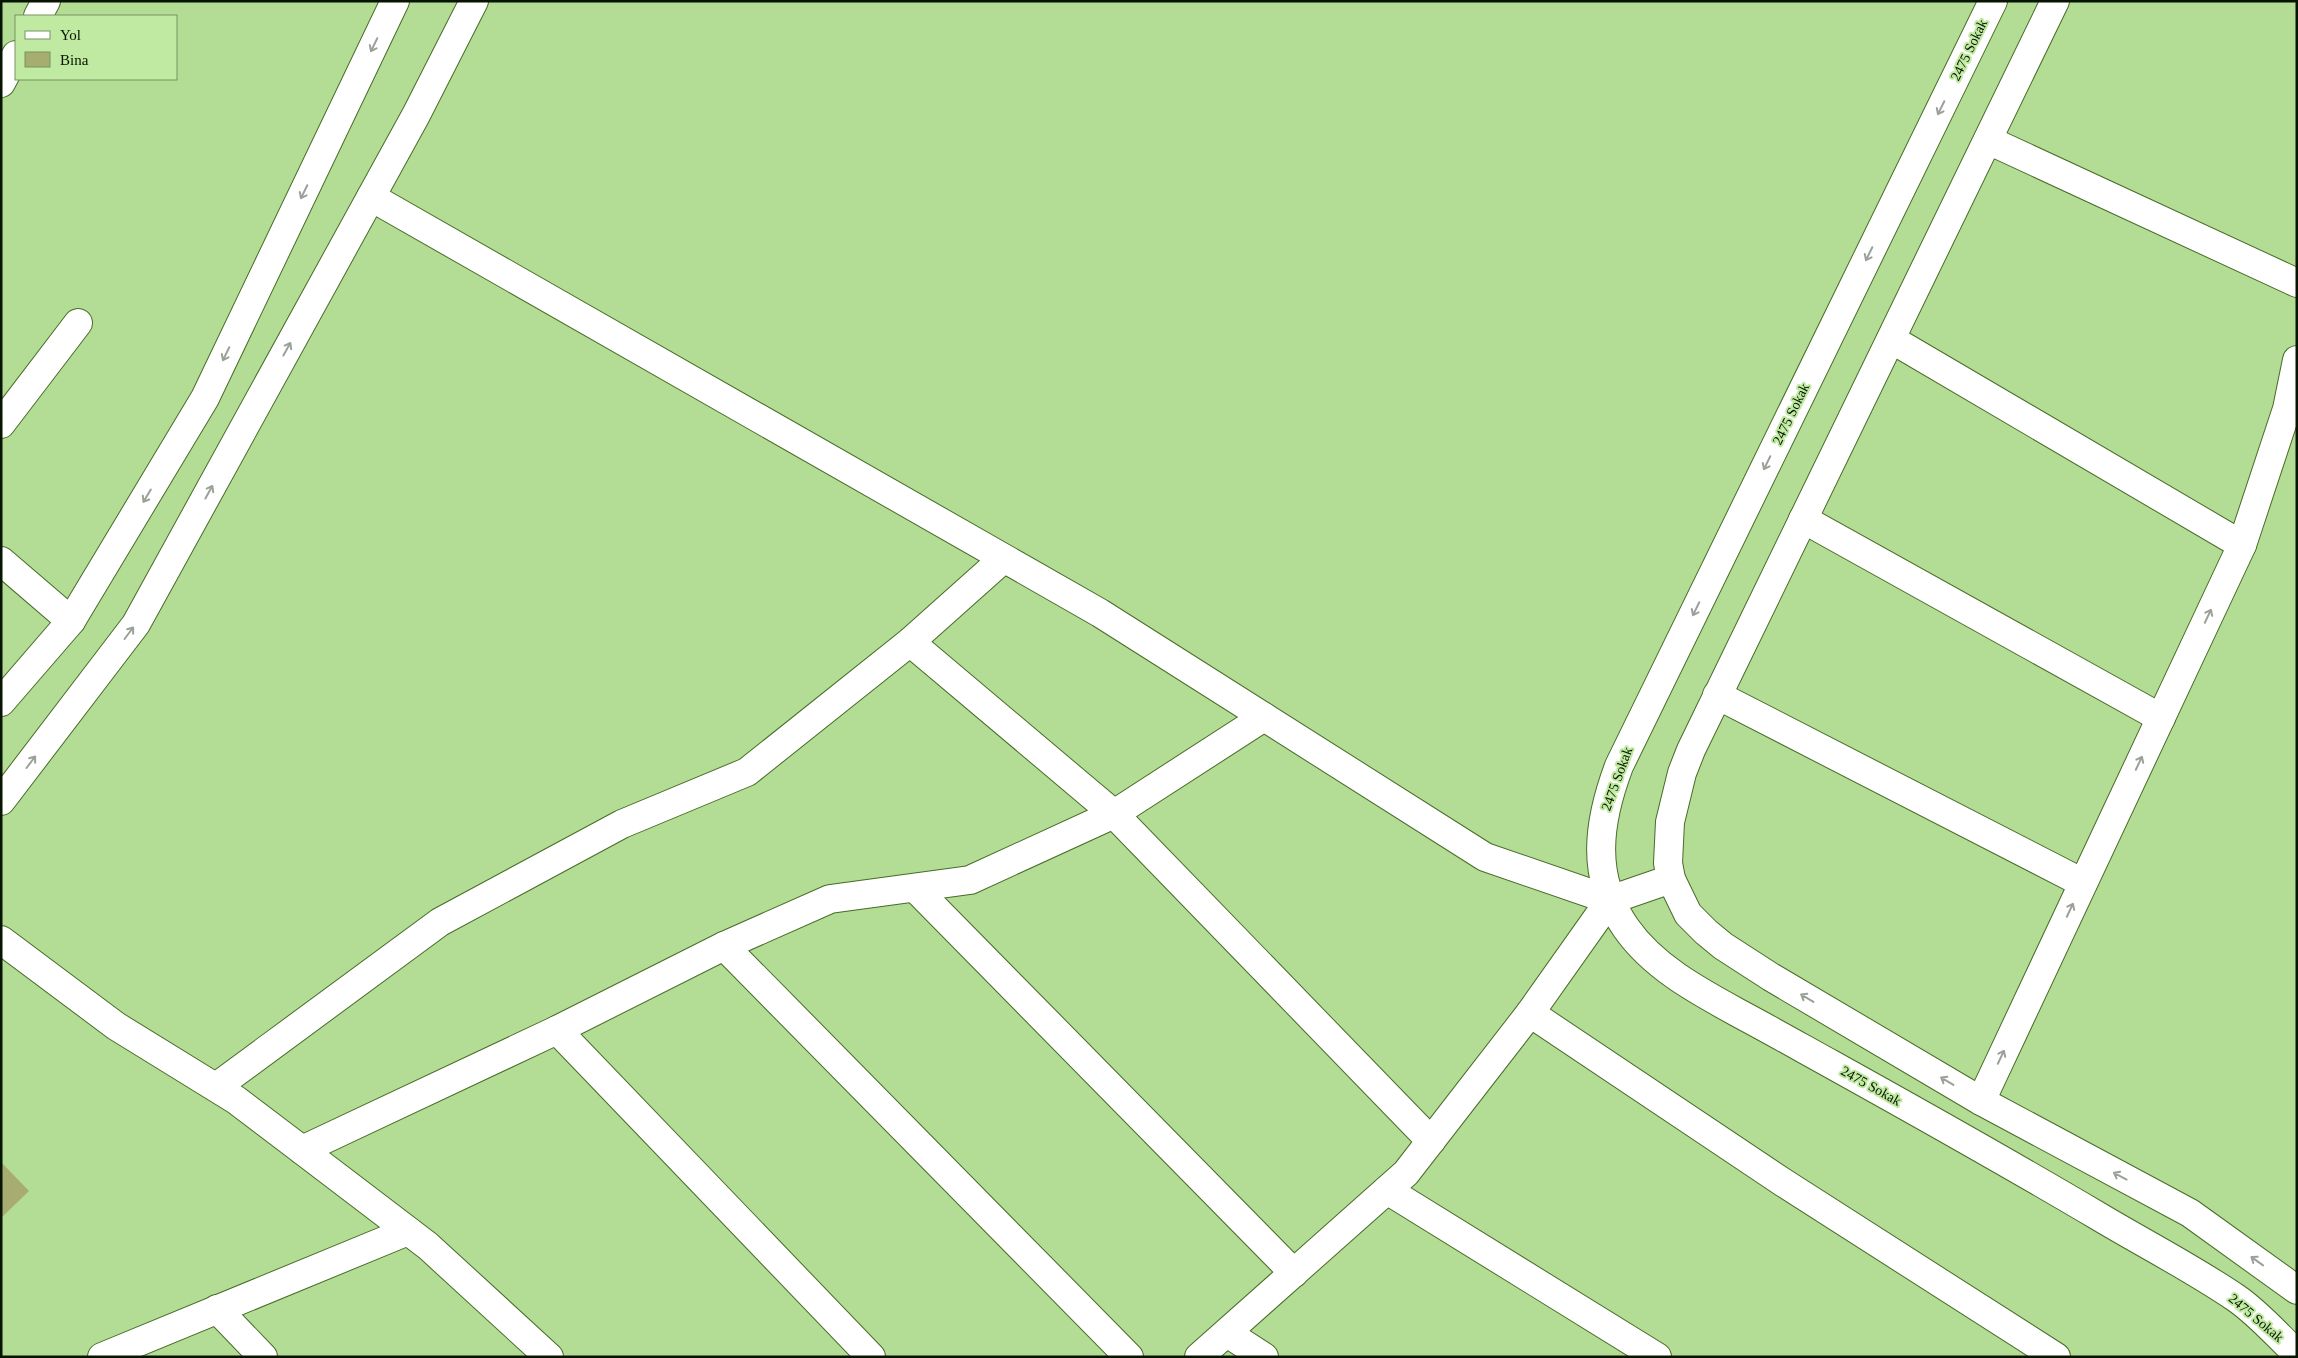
<svg xmlns="http://www.w3.org/2000/svg" width="2298" height="1358" font-family="Georgia,serif">
	<style>
		.building { fill: #a7ad70 }
		.lines { fill: none; stroke-linecap: round; stroke-linejoin: round }
		.minor-casing { stroke: #486c28; stroke-width: 30 }
		.secondary-casing { stroke: #486c28; stroke-width: 30 }
		.minor { stroke: #fff; stroke-width: 28 }
		.secondary { stroke: #fff; stroke-width: 28 }
		.oneway { stroke: #9ba199 }
		.labels { text-anchor: middle; dominant-baseline: central; stroke-width: 4; stroke-linejoin: round; paint-order: stroke }
		.street-label { font-size: 14px; fill: #061400; stroke: #c0eaa1 }
	</style>
	<rect width="100%" height="100%" fill="#b3dc94"/>
	<path class="building" d="M1,1162L29,1191L1,1218Z"/>
	<g class="lines">
		<defs>
			<g id="minor">
				<path d="M38,16L46,1"/>
				<path d="M1,83L16,55"/>
				<path d="M1988,140L2297,283"/>
				<path d="M371,197L1100,613L1485,857L1610,900L1671,879"/>
				<path d="M1891,339L2242,545"/>
				<path d="M1,424L78,323"/>
				<path d="M1803,519L2161,718"/>
				<path d="M1,561L71,621"/>
				<path d="M910,642L1114,814L1431,1141"/>
				<path d="M1717,695L2083,883"/>
				<path d="M1,702L71,621L205,398L395,1"/>
				<path d="M1,801L136,624L416,115L474,1"/>
				<path d="M916,889L1294,1273"/>
				<path d="M1,940L116,1026L236,1100L302,1150L428,1246L549,1357"/>
				<path d="M724,946L1129,1357"/>
				<path d="M1530,1013L1784,1183L2056,1357"/>
				<path d="M557,1030L871,1357"/>
				<path d="M216,1087L440,922L622,824L747,772L910,642L1003,559"/>
				<path d="M1981,1101L2242,545L2287,409L2297,360"/>
				<path d="M302,1150L557,1030L724,946L830,899L970,880L1114,814L1264,717"/>
				<path d="M1387,1190L1657,1357"/>
				<path d="M217,1309L263,1357"/>
				<path d="M1227,1333L1264,1357"/>
				<path d="M102,1357L408,1231"/>
				<path d="M1199,1357L1406,1173L1530,1013L1610,900"/>
			</g>
			<g id="secondary">
				<path d="M1993,1L1619,766C1598,822 1590,876 1626,928C1654,968 1700,992 1742,1015C1772,1031 1802,1048 1831,1064C1921,1114 2010,1164 2098,1216C2143,1243 2192,1268 2236,1298C2258,1313 2277,1335 2297,1354"/>
				<path d="M2055,1L1691,750L1682,773L1670,822L1668,863L1671,879L1688,914L1706,932L1723,946L1771,977L1981,1101L2190,1213L2297,1290"/>
			</g>
		</defs>
		<use href="#minor" class="minor-casing"/>
		<use href="#secondary" class="secondary-casing"/>
		<use href="#minor" class="minor"/>
		<use href="#secondary" class="secondary"/>
	</g>
	<defs><path id="oneway-shaft" d="M-6 0H5M1.5-3L5.5 0L1.5 3" fill="none" stroke-width="1.6" stroke-linecap="round" stroke-linejoin="round" transform="scale(1.25)"/></defs>
	<g class="oneway">
		<use href="#oneway-shaft" transform="translate(374 45) rotate(116)"/>
		<use href="#oneway-shaft" transform="translate(1941 108) rotate(116)"/>
		<use href="#oneway-shaft" transform="translate(304 192) rotate(116)"/>
		<use href="#oneway-shaft" transform="translate(1869 254) rotate(116)"/>
		<use href="#oneway-shaft" transform="translate(287 349) rotate(-61)"/>
		<use href="#oneway-shaft" transform="translate(226 354) rotate(116)"/>
		<use href="#oneway-shaft" transform="translate(1767 463) rotate(116)"/>
		<use href="#oneway-shaft" transform="translate(209 492) rotate(-61)"/>
		<use href="#oneway-shaft" transform="translate(147 496) rotate(121)"/>
		<use href="#oneway-shaft" transform="translate(1696 609) rotate(116)"/>
		<use href="#oneway-shaft" transform="translate(2208 616) rotate(-65)"/>
		<use href="#oneway-shaft" transform="translate(129 633) rotate(-53)"/>
		<use href="#oneway-shaft" transform="translate(31 762) rotate(-53)"/>
		<use href="#oneway-shaft" transform="translate(2139 763) rotate(-65)"/>
		<use href="#oneway-shaft" transform="translate(2070 910) rotate(-65)"/>
		<use href="#oneway-shaft" transform="translate(1807 998) rotate(-149)"/>
		<use href="#oneway-shaft" transform="translate(2001 1057) rotate(-65)"/>
		<use href="#oneway-shaft" transform="translate(1947 1081) rotate(-149)"/>
		<use href="#oneway-shaft" transform="translate(2120 1176) rotate(-152)"/>
		<use href="#oneway-shaft" transform="translate(2257 1261) rotate(-144)"/>
	</g>
	<g class="labels">
		<g class="street-label">
			<text transform="translate(1969 50) rotate(-64)">2475 Sokak</text>
			<text transform="translate(1791 414) rotate(-64)">2475 Sokak</text>
			<text transform="translate(1617 779) rotate(-70)">2475 Sokak</text>
			<text transform="translate(1871 1086) rotate(29)">2475 Sokak</text>
			<text transform="translate(2256 1318) rotate(40)">2475 Sokak</text>
		</g>
	</g>
	<rect width="2298" height="1358" fill="none" stroke="#061400" stroke-width="5"/>
	<rect x="15" y="15" width="162" height="65" fill="#c0eaa1" stroke="#769461"/>
	<rect x="25" y="31" width="25" height="8" fill="#ffffff" stroke="#769461"/>
	<text x="60" y="40" font-size="15" fill="#061400">Yol</text>
	<rect x="25" y="52" width="25" height="15" fill="#a7ad70" stroke="#769461"/>
	<text x="60" y="65" font-size="15" fill="#061400">Bina</text>
</svg>
